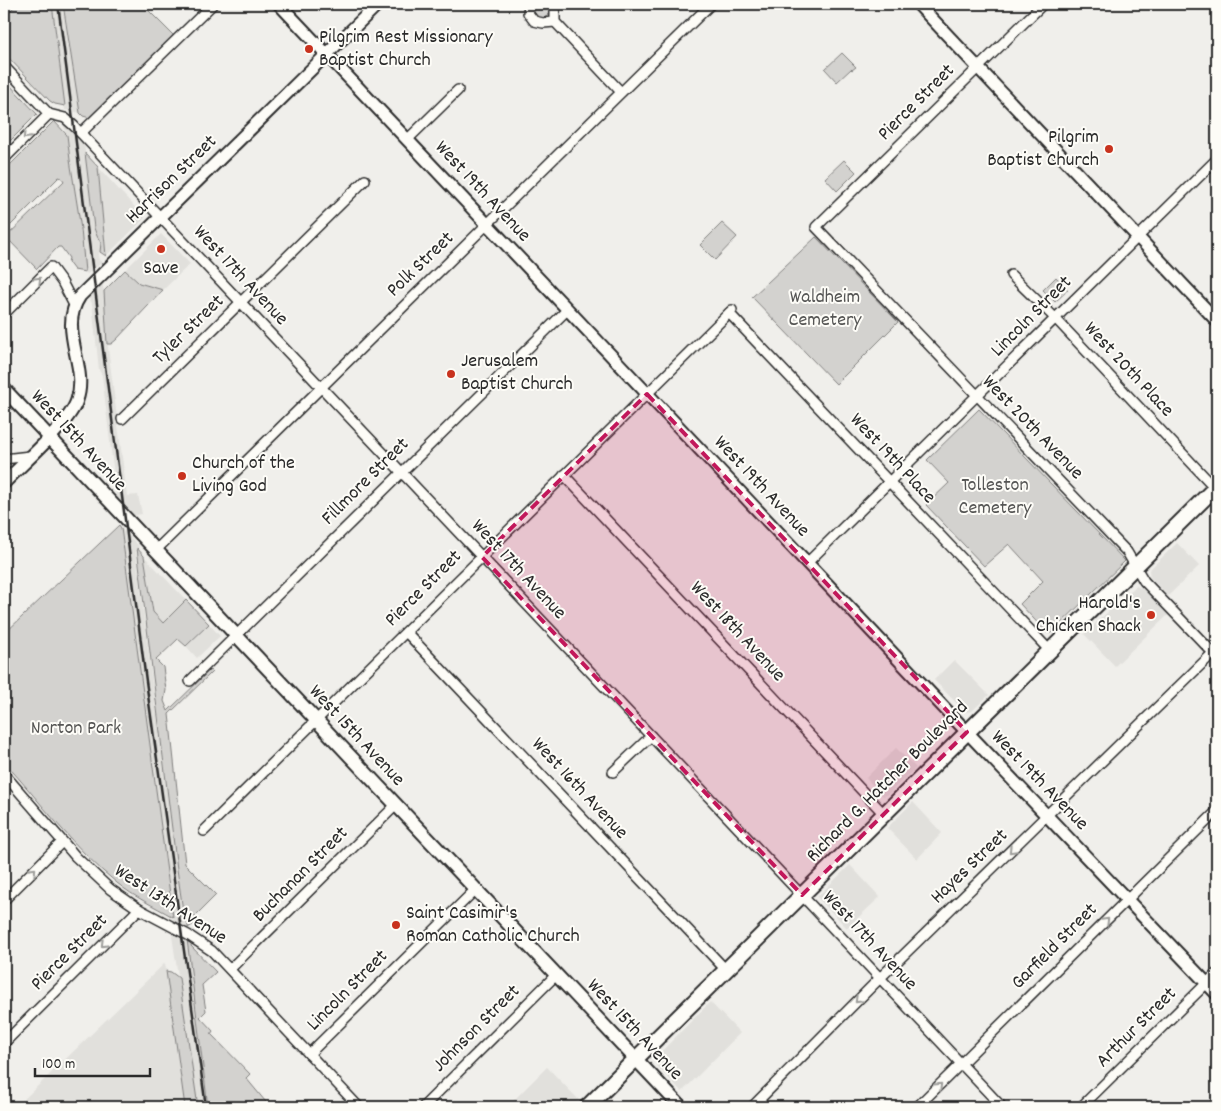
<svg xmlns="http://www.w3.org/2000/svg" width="1221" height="1111" font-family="Dekko,sans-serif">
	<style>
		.built { fill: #e1e0dc }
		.green { fill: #d3d2cf; stroke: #7f7e7d }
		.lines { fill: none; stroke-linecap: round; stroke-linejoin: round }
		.minor-casing { stroke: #2b2b2b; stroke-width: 12 }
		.tertiary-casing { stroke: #2b2b2b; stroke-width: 15 }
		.secondary-casing { stroke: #2b2b2b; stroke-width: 16 }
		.primary-casing { stroke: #2b2b2b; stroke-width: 18 }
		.minor { stroke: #fdfcf7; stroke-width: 9 }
		.tertiary { stroke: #fdfcf7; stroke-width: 11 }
		.secondary { stroke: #fdfcf7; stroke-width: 12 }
		.primary { stroke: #fdfcf7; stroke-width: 14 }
		.rail { stroke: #2b2b2b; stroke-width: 2.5 }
		.oneway { stroke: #9e9e9b }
		.marked { fill: #c2185b; fill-opacity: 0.2; stroke: #c2185b; stroke-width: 4; stroke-dasharray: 10 6; stroke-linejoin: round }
		.poi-dot { fill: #c8321e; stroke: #fdfcf7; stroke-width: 2 }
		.labels { text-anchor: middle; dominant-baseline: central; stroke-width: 4; stroke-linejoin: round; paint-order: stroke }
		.poi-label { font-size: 20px; fill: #2b2b2b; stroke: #fdfcf7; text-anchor: start }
		.street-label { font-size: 20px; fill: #2b2b2b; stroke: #fdfcf7 }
		.park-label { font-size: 20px; fill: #555554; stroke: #fdfcf7 }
	</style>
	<rect width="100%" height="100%" fill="#f0efeb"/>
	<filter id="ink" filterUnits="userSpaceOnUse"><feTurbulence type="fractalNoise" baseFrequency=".02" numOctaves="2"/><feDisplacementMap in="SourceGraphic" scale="10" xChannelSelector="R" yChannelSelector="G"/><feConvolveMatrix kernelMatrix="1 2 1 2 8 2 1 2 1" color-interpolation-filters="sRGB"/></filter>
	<g filter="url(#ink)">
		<g class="built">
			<path d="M52,4H62L81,113L65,110Z"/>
			<path d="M64,123L84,143L94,228L102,247L98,255L99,260L103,262L87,274L85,272L81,229L70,160L67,135L63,124Z"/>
			<path d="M98,167L145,218L106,256L100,189Z"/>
			<path d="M161,234L190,264L163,290L139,283L125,270Z"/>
			<path d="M102,283L104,291L105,324L127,496L138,495L142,514L135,515L132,517L117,500L102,375L99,370L92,303L88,297Z"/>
			<path d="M121,528L139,546L136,552L154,694L177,869L184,918L188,924V928H185L172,923L173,917Z"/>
			<path d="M1177,543L1199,566L1168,596L1150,577L1149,570Z"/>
			<path d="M144,556L186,600L163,623L153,612Z"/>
			<path d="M1136,586L1141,588L1169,614L1115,666L1084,634Z"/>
			<path d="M209,624L220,636L197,658L186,646Z"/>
			<path d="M954,660L989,695L972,711L965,712L934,680Z"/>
			<path d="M896,748L916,768L887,795L883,796L866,778Z"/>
			<path d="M913,802L942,833L917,859L887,828Z"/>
			<path d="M850,865L880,897L847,928L817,897Z"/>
			<path d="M174,933L187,939L208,1107H198L172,936Z"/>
			<path d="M165,963L185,1107H16Z"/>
			<path d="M710,1002L740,1033L682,1092L657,1066L656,1057Z"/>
			<path d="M547,1067L579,1100L571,1107H519L513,1101Z"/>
		</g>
		<g class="green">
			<circle cx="542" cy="10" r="8"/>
			<path d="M17,4H52L65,106L55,104L50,101L4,53V17Z"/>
			<path d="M63,4H142L174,36L90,118L83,116L80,113Z"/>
			<path d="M842,53L856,67L852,70L851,69L837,82L825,69Z"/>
			<path d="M7,82L37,114L4,147V86Z"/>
			<path d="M54,121L67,135L70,160L81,229L85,272L74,270L68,262L69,258L61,247H58L37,269L6,237L64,181L62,178L59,177L4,232V171Z"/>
			<path d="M85,153L98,167L106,256L100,252L101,243L97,236L94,228Z"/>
			<path d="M844,160L856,172L837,191L825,178Z"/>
			<path d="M722,223L737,237L715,260L700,245Z"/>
			<path d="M816,237L898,322L836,384L752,297Z"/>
			<path d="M125,270L139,283L163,290L116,340L111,344H107L104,291Z"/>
			<path d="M1056,277L1068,290L1055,302L1043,290Z"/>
			<path d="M979,409L1125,561L1051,633L1046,632L1020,604L1043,581L1009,544L984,566L926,505L949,483L927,460Z"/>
			<path d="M119,525L121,528L173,917C154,906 134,897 117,883C74,849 41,802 4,762V634Z"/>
			<path d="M137,548L144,556L153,612L163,623L186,600L209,624L186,646L178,639L156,660L163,667L166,690L164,701L168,711L210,670L212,672L169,714L185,864L216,895L194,917V924L188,928V924L184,918L177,869Z"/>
			<path d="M187,939L192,942L191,946L216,972L202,985L206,1011L200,1017L213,1031L211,1034L250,1074L246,1078L270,1107H208Z"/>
			<path d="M166,971L171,972L179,978L198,1107H185Z"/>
		</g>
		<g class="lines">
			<defs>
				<g id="minor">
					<path d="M529,4L528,13L534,21L543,23L555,22"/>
					<path d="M555,4V22L621,92"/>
					<path d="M1043,4L816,227L1127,552L1144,581L1217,657"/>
					<path d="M4,66L49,114L65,118L74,126L1002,1107"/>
					<path d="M81,133L213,4"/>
					<path d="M407,140L458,90"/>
					<path d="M4,159L49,114"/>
					<path d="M1011,275L1055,318L1217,490"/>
					<path d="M729,313L1050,651"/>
					<path d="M4,314L51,267L62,282L74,305"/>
					<path d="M122,419L365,180"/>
					<path d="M4,459L30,456"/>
					<path d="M564,475L884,814"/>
					<path d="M156,550L711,4"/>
					<path d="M807,563L1217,159"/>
					<path d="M406,632L726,970"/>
					<path d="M190,681L568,309"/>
					<path d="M613,772L651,736"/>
					<path d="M4,774L76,857L110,889L139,909L188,935L212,951L359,1107"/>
					<path d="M204,831L732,310"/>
					<path d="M4,900L62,842"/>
					<path d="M230,969L395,806"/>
					<path d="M4,1043L139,909"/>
					<path d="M309,1054L475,890"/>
					<path d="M423,1107L556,975"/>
					<path d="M752,1107L880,978L1213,653"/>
					<path d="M917,1107L1217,811"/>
					<path d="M1081,1107L1217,973"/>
				</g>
				<g id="tertiary">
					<path d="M279,4L967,732L1217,994"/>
					<path d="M918,4L1217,321"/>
					<path d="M4,483C21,465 71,422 77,400C89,366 57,330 80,296L378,4"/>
				</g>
				<path id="secondary" d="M4,389L681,1107"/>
				<path id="primary" d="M587,1107L1217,486"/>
			</defs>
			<use href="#minor" class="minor-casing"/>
			<use href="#tertiary" class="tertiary-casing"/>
			<use href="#secondary" class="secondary-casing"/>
			<use href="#primary" class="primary-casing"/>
			<use href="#minor" class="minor"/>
			<use href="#tertiary" class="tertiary"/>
			<use href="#secondary" class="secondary"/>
			<use href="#primary" class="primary"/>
			<path class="rail" d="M58,4L146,681L206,1107"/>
		</g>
		<defs><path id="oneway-chevron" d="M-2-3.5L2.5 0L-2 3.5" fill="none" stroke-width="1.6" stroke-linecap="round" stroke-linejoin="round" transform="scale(1.25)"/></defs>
		<g class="oneway">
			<use href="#oneway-chevron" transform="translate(26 136) rotate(135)"/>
			<use href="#oneway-chevron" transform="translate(38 280) rotate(-45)"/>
			<use href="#oneway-chevron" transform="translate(1012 850) rotate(135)"/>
			<use href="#oneway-chevron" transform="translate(33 871) rotate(-45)"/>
			<use href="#oneway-chevron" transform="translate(1106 921) rotate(-45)"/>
			<use href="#oneway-chevron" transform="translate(104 944) rotate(135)"/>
			<use href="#oneway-chevron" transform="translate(858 1000) rotate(135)"/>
			<use href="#oneway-chevron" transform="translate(939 1086) rotate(-44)"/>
		</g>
	</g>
	<path class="marked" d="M647,394L967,732L802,895L482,557Z"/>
	<g class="poi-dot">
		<circle cx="309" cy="49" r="5"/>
		<circle cx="1109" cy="149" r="5"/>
		<circle cx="161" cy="249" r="5"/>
		<circle cx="451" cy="374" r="5"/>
		<circle cx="182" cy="476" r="5"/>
		<circle cx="1151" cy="615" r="5"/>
		<circle cx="396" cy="925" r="5"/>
	</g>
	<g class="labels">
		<g class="poi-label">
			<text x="319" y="38">Pilgrim Rest Missionary<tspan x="319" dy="23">Baptist Church</tspan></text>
			<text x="1099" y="138" text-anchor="end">Pilgrim<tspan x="1099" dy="23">Baptist Church</tspan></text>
			<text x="161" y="269" text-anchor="middle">Save</text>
			<text x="461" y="362">Jerusalem<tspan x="461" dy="23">Baptist Church</tspan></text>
			<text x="192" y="464">Church of the<tspan x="192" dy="23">Living God</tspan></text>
			<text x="1141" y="604" text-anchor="end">Harold's<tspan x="1141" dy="23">Chicken Shack</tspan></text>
			<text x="406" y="914">Saint Casimir's<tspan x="406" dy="23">Roman Catholic Church</tspan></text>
		</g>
		<g class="street-label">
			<text transform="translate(917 103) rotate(-45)">Pierce Street</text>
			<text transform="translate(172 180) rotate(-44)">Harrison Street</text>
			<text transform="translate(482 192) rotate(47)">West 19th Avenue</text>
			<text transform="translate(421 265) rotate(-44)">Polk Street</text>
			<text transform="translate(240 276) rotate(47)">West 17th Avenue</text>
			<text transform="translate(1032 317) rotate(-45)">Lincoln Street</text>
			<text transform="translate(189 330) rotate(-44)">Tyler Street</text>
			<text transform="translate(1128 370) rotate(47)">West 20th Place</text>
			<text transform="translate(1032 428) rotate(46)">West 20th Avenue</text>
			<text transform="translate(78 441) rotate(47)">West 15th Avenue</text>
			<text transform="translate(892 459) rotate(47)">West 19th Place</text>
			<text transform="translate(366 482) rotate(-45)">Fillmore Street</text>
			<text transform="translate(761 487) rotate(47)">West 19th Avenue</text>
			<text transform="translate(518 570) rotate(47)">West 17th Avenue</text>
			<text transform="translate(424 589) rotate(-45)">Pierce Street</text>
			<text transform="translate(737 632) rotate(47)">West 18th Avenue</text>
			<text transform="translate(356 736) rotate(47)">West 15th Avenue</text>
			<text transform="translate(1039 781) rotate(46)">West 19th Avenue</text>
			<text transform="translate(888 782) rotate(-45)">Richard G. Hatcher Boulevard</text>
			<text transform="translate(579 789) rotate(47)">West 16th Avenue</text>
			<text transform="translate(970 867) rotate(-44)">Hayes Street</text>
			<text transform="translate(301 875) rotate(-45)">Buchanan Street</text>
			<text transform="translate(170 905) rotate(33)">West 13th Avenue</text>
			<text transform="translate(869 941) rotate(47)">West 17th Avenue</text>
			<text transform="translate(1055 947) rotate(-45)">Garfield Street</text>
			<text transform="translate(70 953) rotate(-45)">Pierce Street</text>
			<text transform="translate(348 991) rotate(-45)">Lincoln Street</text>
			<text transform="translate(1137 1028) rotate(-45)">Arthur Street</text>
			<text transform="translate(477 1029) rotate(-45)">Johnson Street</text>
			<text transform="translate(634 1030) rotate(47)">West 15th Avenue</text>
		</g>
		<g class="park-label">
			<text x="825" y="298">Waldheim<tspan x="825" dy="23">Cemetery</tspan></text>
			<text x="995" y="486">Tolleston<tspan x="995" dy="23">Cemetery</tspan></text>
			<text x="76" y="729">Norton Park</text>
		</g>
	</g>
	<rect width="1221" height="1111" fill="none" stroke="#fdfcf7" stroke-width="20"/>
	<rect x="10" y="10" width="1201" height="1091" fill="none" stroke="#2b2b2b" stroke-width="2" filter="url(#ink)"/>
	<path d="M35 1068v8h115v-8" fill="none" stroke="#2b2b2b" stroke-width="2.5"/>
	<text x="42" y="1068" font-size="15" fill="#2b2b2b" stroke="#fdfcf7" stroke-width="4" paint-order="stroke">100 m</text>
</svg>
